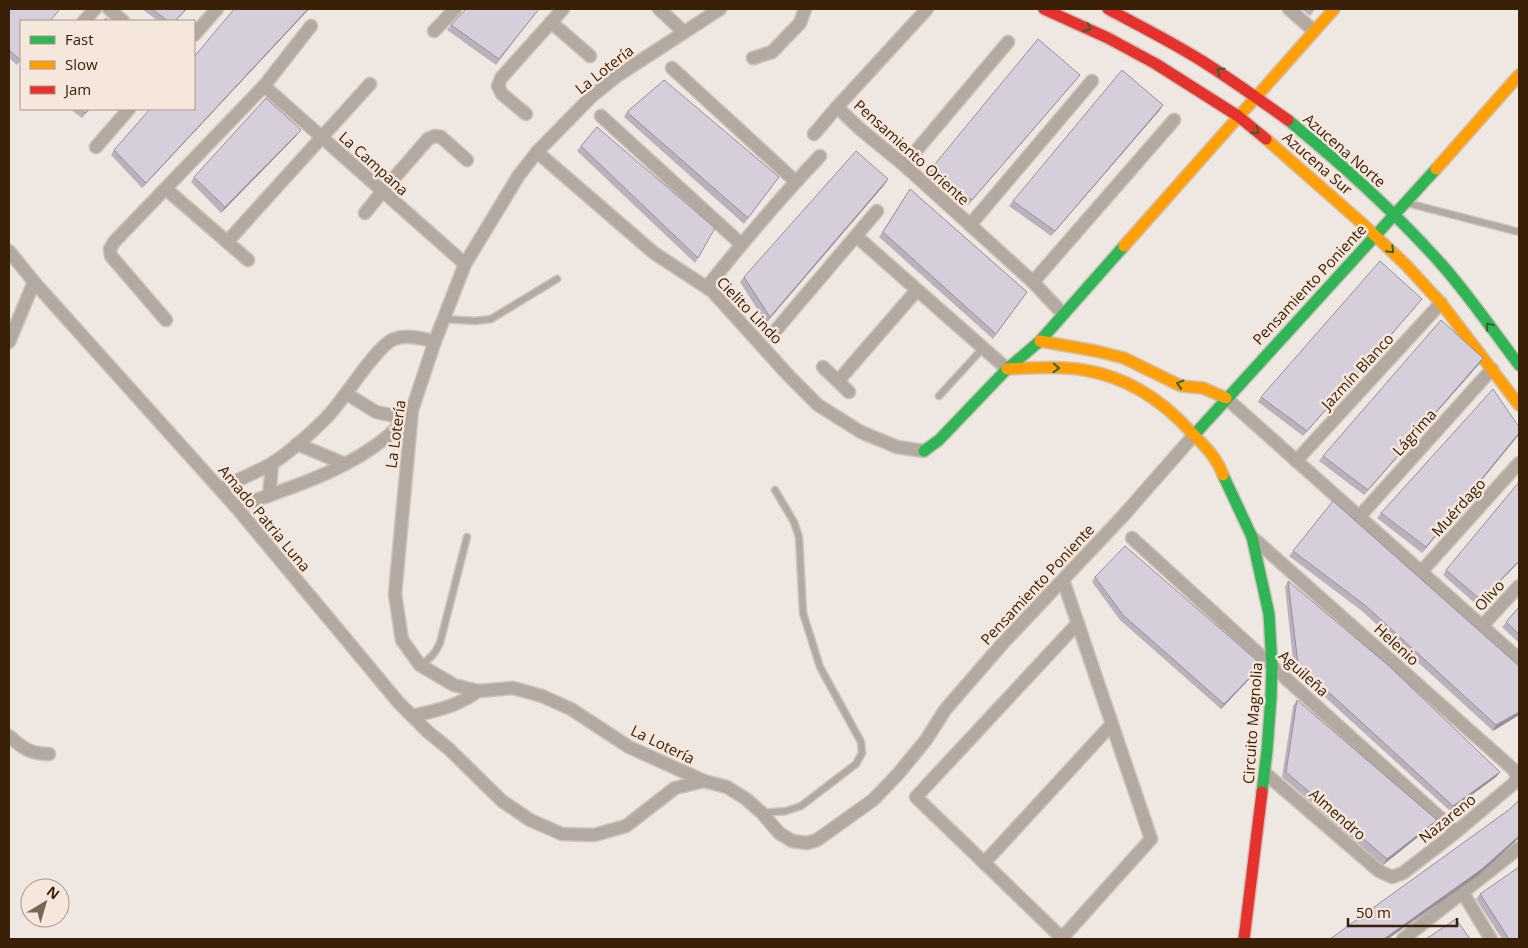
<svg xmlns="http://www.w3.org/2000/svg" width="1528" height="948" font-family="'Open Sans',sans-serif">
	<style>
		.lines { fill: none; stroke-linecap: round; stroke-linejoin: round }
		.lane-casing { stroke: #cec4bb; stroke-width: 9 }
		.street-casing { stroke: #cec4bb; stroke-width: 15 }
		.fast-casing { stroke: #cec4bb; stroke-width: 14 }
		.slow-casing { stroke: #cec4bb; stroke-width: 14 }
		.jam-casing { stroke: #cec4bb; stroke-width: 14 }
		.lane { stroke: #b3a9a1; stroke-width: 6 }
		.street { stroke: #b3a9a1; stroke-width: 12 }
		.fast { stroke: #30b455; stroke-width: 11 }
		.slow { stroke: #ff9f0a; stroke-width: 11 }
		.jam { stroke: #e5322d; stroke-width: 11 }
		.wall { fill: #b9b1bc }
		.shaded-wall { fill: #969099 }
		.building { fill: #d7cedb; stroke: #969099 }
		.oneway { stroke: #36632a }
		.labels { text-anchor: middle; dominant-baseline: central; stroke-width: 5; stroke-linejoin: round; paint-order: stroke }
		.street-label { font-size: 15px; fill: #3a2007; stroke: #f5e7dc }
	</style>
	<rect width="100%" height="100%" fill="#efe8e2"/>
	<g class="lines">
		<defs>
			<g id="lane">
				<path d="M1407,203L1519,232"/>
				<path d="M444,319L475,321L491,319L557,279"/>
				<path d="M939,396L983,348"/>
				<path d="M420,665C430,659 435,654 440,643L467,537"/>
				<path d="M762,813L786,811L801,806L856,764L862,753L861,742L820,667L803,613L799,537L794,522L775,490"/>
			</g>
			<g id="street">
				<path d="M109,9L123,21"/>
				<path d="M659,9L684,32"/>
				<path d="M927,9L837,107L860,129L904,165L1033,282L1063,314"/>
				<path d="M1289,9L1314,31"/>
				<path d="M84,21L95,9"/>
				<path d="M551,22L590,56"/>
				<path d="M434,31L455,9"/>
				<path d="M194,35L217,9"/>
				<path d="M753,58L772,52L800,23L805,9"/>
				<path d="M672,68L795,181"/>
				<path d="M264,86L465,264"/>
				<path d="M526,114L502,94L498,86L501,78L563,9"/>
				<path d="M601,116L741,244"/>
				<path d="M814,134L837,107"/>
				<path d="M96,147L129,109"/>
				<path d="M537,152L654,253L712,291L789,376L818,405L861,432L897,447L924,451"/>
				<path d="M904,165L1008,42"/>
				<path d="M166,189L248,260"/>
				<path d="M365,213L382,192L428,139L435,136L441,137L467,160"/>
				<path d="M970,225L1092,81"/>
				<path d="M856,236L1007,369"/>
				<path d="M227,242L370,84"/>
				<path d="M9,251L34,282L236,507L399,703L427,731L449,749L502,801L530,820L562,834L594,835L626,826L675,788L704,781L727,787L746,799L762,813L779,833L792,841L807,843L817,840L873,800L898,774L926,740L945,710L1003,643L1123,516L1194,435"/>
				<path d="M1033,282L1174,120"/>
				<path d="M707,287C743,242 780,198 820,156"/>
				<path d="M166,320L111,256L110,249L114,242L264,86L311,26"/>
				<path d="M776,330L877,211"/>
				<path d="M9,342L34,282"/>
				<path d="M823,367L849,392"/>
				<path d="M838,381L917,290"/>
				<path d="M347,394L376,412L405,418"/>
				<path d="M1226,398L1519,659"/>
				<path d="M297,444L345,464"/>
				<path d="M1296,461L1441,303"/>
				<path d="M220,489C237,480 255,473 271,464C289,453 312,432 327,417C343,401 377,345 394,339C407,334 422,339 435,341"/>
				<path d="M269,496L272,464"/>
				<path d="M236,507C289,488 345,472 388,436C397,429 404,419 412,410"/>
				<path d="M1359,517L1492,369"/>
				<path d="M1252,537L1513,769L1518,777L1513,784L1456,832L1403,873L1392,877L1379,871L1265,773"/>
				<path d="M1132,538L1272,666L1456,832"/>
				<path d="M1421,572L1519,463"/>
				<path d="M1063,580L1151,839L1062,938L916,797L1078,623"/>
				<path d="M1482,626L1519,586"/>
				<path d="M412,716C438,710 456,707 478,691"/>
				<path d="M9,736C22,748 31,754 49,754"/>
				<path d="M704,781L629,747L571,709L542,696L513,688L478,691L454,685L420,665L402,640L395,594L412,410L435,341L465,264L519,175L537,152L592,96L617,76L720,9"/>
				<path d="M984,863L1112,724"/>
				<path d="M1463,893L1491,939"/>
				<path d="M1403,939L1519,848"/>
			</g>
			<g id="fast">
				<path d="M1288,120C1343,165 1395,212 1443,266C1470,297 1494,332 1519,365"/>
				<path d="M1194,435L1436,169"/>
				<path d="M924,451L939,440L1007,369L1040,341L1124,246"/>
				<path d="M1223,475L1252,537L1269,614L1272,666L1271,697L1267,751L1262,792"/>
			</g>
			<g id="slow">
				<path d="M1266,139L1365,226L1406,265L1441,303L1519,405"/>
				<path d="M1436,169L1519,75"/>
				<path d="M1124,246L1334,9"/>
				<path d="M1040,341L1096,351L1124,358L1181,386L1203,388L1226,398"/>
				<path d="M1007,369C1032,368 1059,366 1084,370C1127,377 1162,400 1191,432C1199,441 1210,450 1216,461C1219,465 1221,470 1223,475"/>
			</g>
			<g id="jam">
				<path d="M1044,9L1108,38L1156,64L1238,116L1266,139"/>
				<path d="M1108,9C1140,26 1172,42 1202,61C1232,80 1260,100 1288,120"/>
				<path d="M1244,939L1262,792"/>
			</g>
		</defs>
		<use href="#lane" class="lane-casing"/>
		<use href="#street" class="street-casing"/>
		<use href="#fast" class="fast-casing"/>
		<use href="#slow" class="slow-casing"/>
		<use href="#jam" class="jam-casing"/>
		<use href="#lane" class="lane"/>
		<use href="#street" class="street"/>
		<use href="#fast" class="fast"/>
		<use href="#slow" class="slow"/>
		<use href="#jam" class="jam"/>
	</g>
	<g class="wall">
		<path d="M9,9L21,59L17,65L9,58Z"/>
		<path d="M142,9H187L176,21H158Z"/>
		<path d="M309,9L142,188L111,155L114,150Z"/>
		<path d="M539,9L496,65L447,30L451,25Z"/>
		<path d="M1302,9H1315L1310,16Z"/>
		<path d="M1076,80L968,205L926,175L930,170Z"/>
		<path d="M1163,105L1159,111L1051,236L1009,206L1013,201Z"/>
		<path d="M70,109H90L82,118Z"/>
		<path d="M627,112L779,177L744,224L624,117Z"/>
		<path d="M297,135L221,213L191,182L194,177Z"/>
		<path d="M581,146L698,258L695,263L577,151Z"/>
		<path d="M885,184L766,323L740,282L744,277Z"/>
		<path d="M910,189L1027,292L993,339L879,237Z"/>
		<path d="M1418,304L1303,436L1258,402L1261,397Z"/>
		<path d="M1480,363L1364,495L1319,461L1323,456Z"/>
		<path d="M1519,427L1422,553L1377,518L1381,513Z"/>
		<path d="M1293,551L1519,715L1493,731L1362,611L1289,556Z"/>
		<path d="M1519,562L1477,605L1443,575L1446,570Z"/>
		<path d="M1095,577L1258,670L1221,709L1120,620L1092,582Z"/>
		<path d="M1288,581L1500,772L1496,777L1450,811L1294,669L1285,587Z"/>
		<path d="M1519,607V643L1502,627Z"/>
		<path d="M1297,700L1433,825L1383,865L1282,777L1293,706Z"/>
		<path d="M1480,894L1519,939H1502L1476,899Z"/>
	</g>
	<g class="shaded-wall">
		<path d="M308,9H309L142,188L146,183Z"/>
		<path d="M1080,75L1076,80L968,205L972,200Z"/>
		<path d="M1163,105L1159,111L1051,236L1055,231Z"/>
		<path d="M301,130L297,135L221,213L225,207Z"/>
		<path d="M888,179L885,184L766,323L770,317Z"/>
		<path d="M1422,299L1418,304L1303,436L1307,431Z"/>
		<path d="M1483,358L1480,363L1364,495L1368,490Z"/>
		<path d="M1519,433L1518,436L1422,553L1426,547Z"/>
		<path d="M1519,561V562L1477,605L1481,600Z"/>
		<path d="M1262,665L1258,670L1221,709L1224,704Z"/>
		<path d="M1519,712V715L1493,731L1496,725Z"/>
		<path d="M1500,772L1496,777L1450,811L1453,806Z"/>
		<path d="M1437,820L1433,825L1383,865L1387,859Z"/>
		<path d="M1519,836V838L1479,875L1388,939H1384Z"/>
	</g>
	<g class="building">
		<path d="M9,9H60L50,21H21V58L20,60L9,50Z"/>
		<path d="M152,9H186L175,21H168Z"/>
		<path d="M234,9H308L146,183L114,150L150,109H194V57Z"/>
		<path d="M466,9H539L499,59L451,25Z"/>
		<path d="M106,18L109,21H103Z"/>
		<path d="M1038,39L1080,75L972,200L930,170Z"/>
		<path d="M1122,70L1163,105L1055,231L1013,201Z"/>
		<path d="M664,80L779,177L748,218L627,112Z"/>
		<path d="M266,98L301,130L225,207L194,177Z"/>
		<path d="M81,109H89L85,113Z"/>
		<path d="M597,127L715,228L698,258L581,146Z"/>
		<path d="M856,151L888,179L770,317L744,277Z"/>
		<path d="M910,189L1027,292L996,334L883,232Z"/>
		<path d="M1380,261L1422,299L1307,431L1261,397Z"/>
		<path d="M1441,320L1483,358L1368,490L1323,456Z"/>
		<path d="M1493,389L1519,427V433L1426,547L1381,513Z"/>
		<path d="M1519,482V561L1481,600L1446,570Z"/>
		<path d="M1333,501L1519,666V712L1496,725L1366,606L1293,551Z"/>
		<path d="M1125,546L1262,665L1224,704L1123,615L1095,577Z"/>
		<path d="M1288,581L1389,666L1500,772L1453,806L1298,664Z"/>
		<path d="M1519,607V634L1506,622Z"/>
		<path d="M1297,700L1437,820L1387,859L1286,772Z"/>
		<path d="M1519,800V836L1482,869L1384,939H1330L1510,809Z"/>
		<path d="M1519,867V939H1509L1480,894Z"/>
		<path d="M1456,919L1470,939H1426Z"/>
	</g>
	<defs><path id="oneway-chevron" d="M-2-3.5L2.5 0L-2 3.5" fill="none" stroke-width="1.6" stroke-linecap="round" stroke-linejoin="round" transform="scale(1.25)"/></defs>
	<g class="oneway">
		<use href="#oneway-chevron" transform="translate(1088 28) rotate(25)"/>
		<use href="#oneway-chevron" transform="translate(1220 71) rotate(-147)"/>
		<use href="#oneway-chevron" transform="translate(1256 131) rotate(39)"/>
		<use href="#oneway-chevron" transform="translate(1391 250) rotate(45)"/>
		<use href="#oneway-chevron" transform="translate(1489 326) rotate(-128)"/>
		<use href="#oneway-chevron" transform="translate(1056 368) rotate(2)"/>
		<use href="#oneway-chevron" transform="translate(1180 384) rotate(-164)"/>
	</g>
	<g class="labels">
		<g class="street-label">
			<text transform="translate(604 69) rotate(-38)">La Lotería</text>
			<text transform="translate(1345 150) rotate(41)">Azucena Norte</text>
			<text transform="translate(912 152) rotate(42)">Pensamiento Oriente</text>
			<text transform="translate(374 163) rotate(42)">La Campana</text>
			<text transform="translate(1318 163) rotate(41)">Azucena Sur</text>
			<text transform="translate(1309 284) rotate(-47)">Pensamiento Poniente</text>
			<text transform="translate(750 310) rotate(46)">Cielito Lindo</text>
			<text transform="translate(1357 371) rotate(-47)">Jazmín Blanco</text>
			<text transform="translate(1414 432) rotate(-48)">Lágrima</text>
			<text transform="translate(395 434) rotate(-82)">La Lotería</text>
			<text transform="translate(1458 507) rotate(-48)">Muérdago</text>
			<text transform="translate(265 518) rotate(50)">Amado Patria Luna</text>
			<text transform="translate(1037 584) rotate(-47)">Pensamiento Poniente</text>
			<text transform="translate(1489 595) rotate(-48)">Olivo</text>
			<text transform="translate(1397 644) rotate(42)">Helenio</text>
			<text transform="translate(1304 673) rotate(42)">Aguileña</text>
			<text transform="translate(1252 723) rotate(-86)">Circuito Magnolia</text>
			<text transform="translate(663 744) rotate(26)">La Lotería</text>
			<text transform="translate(1338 814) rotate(41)">Almendro</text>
			<text transform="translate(1447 818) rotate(-39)">Nazareno</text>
		</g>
	</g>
	<rect width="1528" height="948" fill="none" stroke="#3a2007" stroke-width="20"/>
	<rect x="20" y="20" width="175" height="90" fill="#f5e7dc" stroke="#aa9787"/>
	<rect x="30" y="36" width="25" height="8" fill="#30b455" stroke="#aa9787"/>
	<text x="65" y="45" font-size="15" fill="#3a2007">Fast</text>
	<rect x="30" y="61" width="25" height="8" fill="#ff9f0a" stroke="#aa9787"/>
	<text x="65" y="70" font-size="15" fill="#3a2007">Slow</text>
	<rect x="30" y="86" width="25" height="8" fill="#e5322d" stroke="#aa9787"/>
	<text x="65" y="95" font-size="15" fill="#3a2007">Jam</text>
	<g transform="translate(45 903) rotate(38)"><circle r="24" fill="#f5e7dc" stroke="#aa9787"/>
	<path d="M0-4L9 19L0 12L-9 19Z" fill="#796654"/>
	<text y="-8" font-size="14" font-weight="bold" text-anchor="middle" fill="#3a2007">N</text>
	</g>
	<path d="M1348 918v8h109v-8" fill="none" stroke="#3a2007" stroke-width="2.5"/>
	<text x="1356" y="918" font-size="15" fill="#3a2007" stroke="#f5e7dc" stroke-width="4" paint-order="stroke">50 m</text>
</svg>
